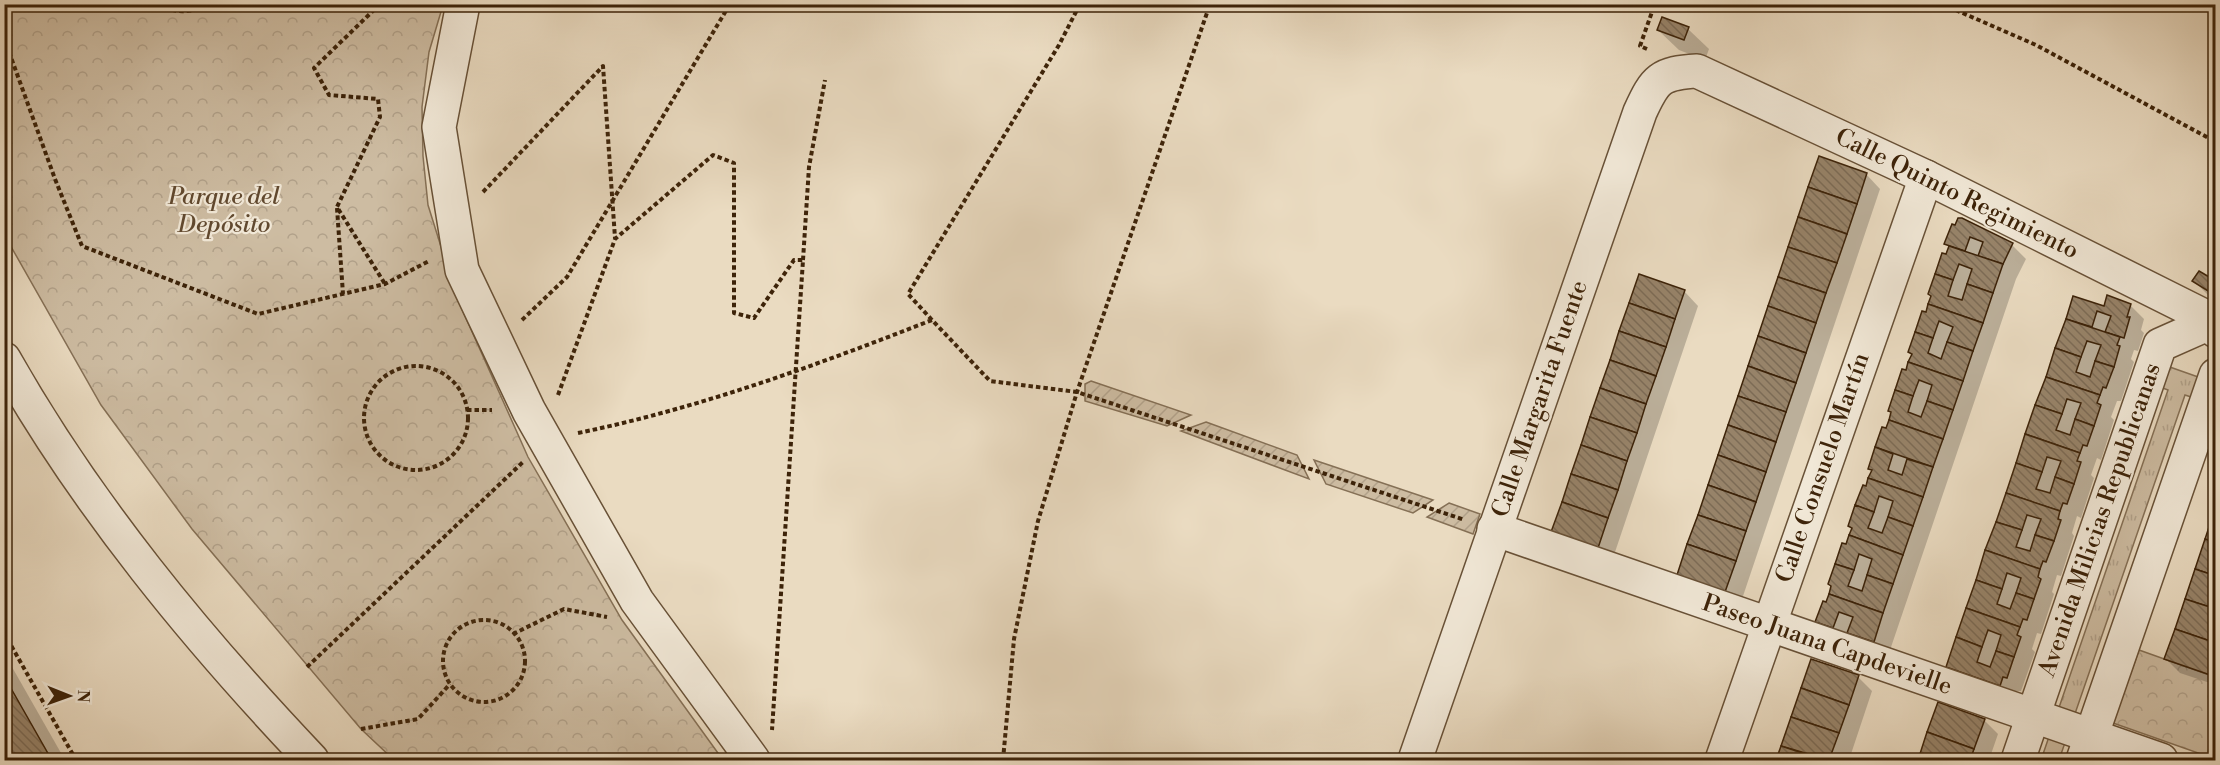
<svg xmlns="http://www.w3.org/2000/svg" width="2220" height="765" font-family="'Libre Bodoni',serif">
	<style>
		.grass { fill: url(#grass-tufts); stroke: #857056; stroke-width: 1.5 }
		.park { fill: url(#park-crowns); stroke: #857056; stroke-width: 1.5 }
		.garden { fill: url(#garden-furrows); stroke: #857056; stroke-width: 1.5 }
		.shadow { fill: #0003 }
		.building { fill: url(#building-back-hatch); stroke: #3d2309; stroke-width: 1.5 }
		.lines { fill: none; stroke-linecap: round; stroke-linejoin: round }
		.minor-casing { stroke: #685137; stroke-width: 36 }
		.path { stroke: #3d2309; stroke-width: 4; stroke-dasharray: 4.5 3; stroke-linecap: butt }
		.minor { stroke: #f1e8d7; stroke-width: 33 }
		.labels { text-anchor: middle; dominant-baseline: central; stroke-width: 4.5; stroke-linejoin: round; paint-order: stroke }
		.street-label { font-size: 24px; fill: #3d2309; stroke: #f1e8d7 }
		.park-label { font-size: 24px; font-style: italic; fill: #61492f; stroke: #f1e8d7 }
	</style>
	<defs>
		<pattern id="grass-tufts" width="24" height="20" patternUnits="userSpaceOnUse" patternTransform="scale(1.5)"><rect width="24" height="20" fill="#cdbca2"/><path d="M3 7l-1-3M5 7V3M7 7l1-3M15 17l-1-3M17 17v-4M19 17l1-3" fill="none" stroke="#b1a18a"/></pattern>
		<pattern id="park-crowns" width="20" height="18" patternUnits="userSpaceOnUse" patternTransform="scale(1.5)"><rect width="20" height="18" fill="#cdbca2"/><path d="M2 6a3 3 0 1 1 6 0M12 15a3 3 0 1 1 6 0" fill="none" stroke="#b1a18a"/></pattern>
		<pattern id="garden-furrows" width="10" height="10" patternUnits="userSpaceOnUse" patternTransform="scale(1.5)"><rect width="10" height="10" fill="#cdbca2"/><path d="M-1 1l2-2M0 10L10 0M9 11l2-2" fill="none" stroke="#b1a18a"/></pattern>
		<pattern id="building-back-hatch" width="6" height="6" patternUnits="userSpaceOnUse" patternTransform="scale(1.5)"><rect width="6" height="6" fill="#978369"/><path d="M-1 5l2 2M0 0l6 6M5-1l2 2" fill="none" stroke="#7c6b55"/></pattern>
	</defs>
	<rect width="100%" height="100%" fill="#eadbc1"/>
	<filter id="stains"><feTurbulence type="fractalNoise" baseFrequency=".00333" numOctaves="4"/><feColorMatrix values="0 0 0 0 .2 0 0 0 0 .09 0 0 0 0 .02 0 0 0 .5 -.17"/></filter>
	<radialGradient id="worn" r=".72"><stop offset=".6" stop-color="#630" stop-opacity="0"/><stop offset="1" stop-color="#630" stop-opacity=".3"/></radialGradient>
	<path class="grass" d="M2167,366L2201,378L2194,398L2185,395L2059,760H2041L2168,390L2160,387Z"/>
	<g class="park">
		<path d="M4,5H443L429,52L422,107L423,156L428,205L457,298L528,457L622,620L723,760H394L361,729L192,529L101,405L5,236Z"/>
		<path d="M2139,650L2215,677V759L2113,723Z"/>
	</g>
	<g class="garden">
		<path d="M1091,381L1191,415L1167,426L1085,401V384Z"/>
		<path d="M1206,422L1297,455L1309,479L1181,431Z"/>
		<path d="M1314,460L1433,500L1413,513L1326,484Z"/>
		<path d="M1449,503L1480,514L1473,534L1427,517Z"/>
	</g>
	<g class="shadow">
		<path d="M1688,29L1709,49L1705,60L1679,50L1658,30Z"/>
		<path d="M1866,174L1880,189L1740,605L1693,589Z"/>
		<path d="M1953,226L2012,245L2026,259L2016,279L1888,656L1863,647L1850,634L1848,642L1831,636L1817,621L1827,604L1853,529L1850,526L1867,489L1873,471L1870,468L1883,429L1887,430L1913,355L1910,352L1927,314L1950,247L1946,244Z"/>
		<path d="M2194,281L2216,282V302H2215Z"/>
		<path d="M1684,291L1698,306L1612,561L1567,546Z"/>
		<path d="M2074,298L2105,308L2130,305L2144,319L2141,330L2144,333L2138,351L2134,350L2131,359L2134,362L2121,401H2117L2111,417L2114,420L2101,460L2097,458L2091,475L2094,478L2081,518L2077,516L2072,533L2074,536L2061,576L2057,575L2052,592L2054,594L2041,634L2037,633L2032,649L2035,652L2021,691H2017L2014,699L1962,681L1947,667Z"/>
		<path d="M2216,514V685L2180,673L2166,659Z"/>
		<path d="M4,653L65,760H4Z"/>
		<path d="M1812,661L1858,677L1872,691L1849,760H1778Z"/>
		<path d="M1939,704L1984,720L1998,734L1989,760H1919Z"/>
	</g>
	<g class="building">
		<path d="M1662,17L1689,27L1684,40L1657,30Z"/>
		<path d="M1819,156L1867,173L1857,204L1808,187Z"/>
		<path d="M1808,187L1857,204L1847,234L1798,217Z"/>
		<path d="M1798,217L1847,234L1837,263L1788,247Z"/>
		<path d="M1958,218H1962L2013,243L2003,264L1978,256L1983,242L1970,237L1965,251L1944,244L1952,224L1955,225Z"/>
		<path d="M1949,246L2003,264L1993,293L1967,284L1972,269L1959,264L1953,280L1935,274L1942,253L1946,254Z"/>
		<path d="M1788,247L1837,263L1826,293L1778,277Z"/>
		<path d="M2199,271L2216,281V296L2192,281Z"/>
		<path d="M1639,274L1685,290L1675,319L1629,303Z"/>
		<path d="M1935,274L1953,280L1948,296L1962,300L1967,284L1993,293L1983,323L1928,304L1931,296L1928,294Z"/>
		<path d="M1778,277L1826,293L1816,323L1768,306Z"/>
		<path d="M2107,295L2131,304L2127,317H2130L2124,338L2105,332L2111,316L2097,311L2092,327L2066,319L2073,296L2104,306Z"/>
		<path d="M1629,303L1675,319L1666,347L1619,331Z"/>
		<path d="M1928,304L1983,323L1973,351L1947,342L1953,327L1939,321L1933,338L1915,332L1922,311L1926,312Z"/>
		<path d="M1768,306L1816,323L1806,353L1758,336Z"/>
		<path d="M2066,319L2120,337L2117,345L2120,346L2114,367L2095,361L2101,345L2087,341L2081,357L2055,348Z"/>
		<path d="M1619,331L1666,347L1656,376L1610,360Z"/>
		<path d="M1915,332L1933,338L1928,353L1941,359L1947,342L1973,351L1963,381L1908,362L1912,354L1908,352Z"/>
		<path d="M1758,336L1806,353L1796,383L1748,366Z"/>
		<path d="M2055,348L2081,357L2076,372L2090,377L2095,361L2114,367L2106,388L2103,387L2100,395L2046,377Z"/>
		<path d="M1610,360L1656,376L1646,404L1600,388Z"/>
		<path d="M1908,362L1963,381L1953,410L1927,401L1932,385L1919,380L1913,396L1895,390L1902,369L1906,370Z"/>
		<path d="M1748,366L1796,383L1786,412L1738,396Z"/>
		<path d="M2046,377L2100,395L2097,403L2101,405L2094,426L2075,419L2081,403L2067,399L2062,414L2035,405Z"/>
		<path d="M1600,388L1646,404L1637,433L1590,417Z"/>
		<path d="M1895,390L1913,396L1908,412L1921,417L1927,401L1953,410L1943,439L1889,420L1891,412L1888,411Z"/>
		<path d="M1738,396L1786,412L1776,442L1728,425Z"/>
		<path d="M2035,405L2062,414L2056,430L2070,435L2075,419L2094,426L2087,446L2083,445L2080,453L2025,434Z"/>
		<path d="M1590,417L1637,433L1627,461L1581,445Z"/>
		<path d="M1889,420L1943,439L1933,467L1875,447L1882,427L1886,428Z"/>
		<path d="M1728,425L1776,442L1766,472L1718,455Z"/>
		<path d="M2025,434L2080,453L2077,461L2081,462L2074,484L2055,477L2061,461L2047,457L2042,472L2016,463Z"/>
		<path d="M1581,445L1627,461L1618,490L1571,474Z"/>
		<path d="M1875,447L1893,454L1888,470L1902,475L1907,459L1933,467L1923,497L1868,478L1872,470L1868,469Z"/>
		<path d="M1718,455L1766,472L1756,502L1708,485Z"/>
		<path d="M2016,463L2042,472L2036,489L2050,493L2055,477L2074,484L2067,504L2063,503L2060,511L2006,493Z"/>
		<path d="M1571,474L1618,490L1608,518L1562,502Z"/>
		<path d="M1868,478L1923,497L1913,526L1888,517L1893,501L1879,496L1874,512L1855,505L1863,485L1866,486Z"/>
		<path d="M1708,485L1756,502L1746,531L1698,515Z"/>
		<path d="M2006,493L2060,511L2058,519L2061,520L2054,541L2035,535L2041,519L2027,515L2022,530L1996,522Z"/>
		<path d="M1562,502L1608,518L1598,548L1551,532Z"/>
		<path d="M1855,505L1874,512L1868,528L1882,533L1888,517L1913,526L1903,555L1849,535L1852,528L1848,526Z"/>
		<path d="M2215,509H2216V543L2205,539Z"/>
		<path d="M1698,515L1746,531L1736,561L1687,544Z"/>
		<path d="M1996,522L2022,530L2016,547L2030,551L2035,535L2054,541L2046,562L2043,561L2040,569L1985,550Z"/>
		<path d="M1849,535L1903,555L1893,584L1867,575L1872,559L1859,554L1854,570L1835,564L1842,543L1846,544Z"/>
		<path d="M2205,539L2216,543V576L2195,569Z"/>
		<path d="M1687,544L1736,561L1725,592L1677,575Z"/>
		<path d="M1985,550L2040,569L2038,577L2041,579L2034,599L2016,593L2021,578L2007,573L2002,589L1976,580Z"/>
		<path d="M1835,564L1854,570L1848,586L1862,591L1867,575L1893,584L1883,613L1829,594L1831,586L1828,584Z"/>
		<path d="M2195,569L2216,576V609L2185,599Z"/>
		<path d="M1976,580L2002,589L1997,604L2010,609L2016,593L2034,599L2027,620L2023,619L2020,627L1966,608Z"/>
		<path d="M1829,594L1883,613L1874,642L1847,633L1853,617L1839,612L1833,628L1815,622L1823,601L1826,602Z"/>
		<path d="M2185,599L2216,609V643L2175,629Z"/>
		<path d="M1966,608L2020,627L2017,635L2021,637L2014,657L1996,651L2001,635L1988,630L1982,647L1956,637Z"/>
		<path d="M2175,629L2216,643V677L2164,659Z"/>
		<path d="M1956,637L1982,647L1977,662L1990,667L1996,651L2014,657L2007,678L2003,677L2000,686L1946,667Z"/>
		<path d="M1811,659L1859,675L1849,705L1801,688Z"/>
		<path d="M4,676L50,757L45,760H4Z"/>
		<path d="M1801,688L1849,705L1839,733L1791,717Z"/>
		<path d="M1938,702L1985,719L1974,749L1927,732Z"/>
		<path d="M1791,717L1839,733L1829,760L1781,746Z"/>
		<path d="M1927,732L1974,749L1970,760H1918Z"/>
		<path d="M1781,746L1824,760H1776Z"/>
	</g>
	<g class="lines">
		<defs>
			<g id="minor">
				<path d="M463,4L439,127L462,270L529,411L637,601L753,760"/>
				<path d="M4,359C87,506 197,639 312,760"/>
				<path d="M1494,529L2161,760"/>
				<path d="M1415,760L1640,112C1655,79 1660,73 1697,71L1926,177L2216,322"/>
				<path d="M1722,760L1926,177"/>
				<path d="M2018,760L2160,345L2214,321L2216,331"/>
				<path d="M2083,760L2216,375"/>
			</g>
		</defs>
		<use href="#minor" class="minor-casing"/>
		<g class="path">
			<path d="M158,4C174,14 193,13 211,4"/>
			<path d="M380,4L314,68L329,95L378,99L380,117L337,207L385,284"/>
			<path d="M1942,4L2036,45L2216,142"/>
			<path d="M4,38L55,179L82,246L258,314L385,284L429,261"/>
			<path d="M1647,49L1640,46L1653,9L1669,4"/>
			<path d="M483,192L603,66L615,238"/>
			<path d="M337,208L343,294"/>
			<path d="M803,260L809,167L825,80"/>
			<path d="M522,320L567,277L730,4"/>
			<path d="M932,320L908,294L1059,45L1080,4"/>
			<circle cx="416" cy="418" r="52"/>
			<path d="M558,395L615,239L713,155L734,163V313L754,318L794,260H803L772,730"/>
			<path d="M467,410H492"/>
			<path d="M578,433C700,408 817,365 932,320L990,381L1077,392L1465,520"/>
			<circle cx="484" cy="661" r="41"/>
			<path d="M4,633L76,760"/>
			<path d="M513,634L564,609L607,617"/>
			<path d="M307,667L523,462"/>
			<path d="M361,729L418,719L450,684"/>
			<path d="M1003,760L1014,639L1038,521L1077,392L1210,4"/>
		</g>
		<use href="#minor" class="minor"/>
	</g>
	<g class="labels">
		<g class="street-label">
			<text transform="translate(1957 194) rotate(26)">Calle Quinto Regimiento</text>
			<text transform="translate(1540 399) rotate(-71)">Calle Margarita Fuente</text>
			<text transform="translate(1823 468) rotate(-71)">Calle Consuelo Martín</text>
			<text transform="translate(2100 520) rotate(-71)">Avenida Milicias Republicanas</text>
			<text transform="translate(1827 645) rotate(19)">Paseo Juana Capdevielle</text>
		</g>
		<g class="park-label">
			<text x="224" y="197">Parque del<tspan x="224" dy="28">Depósito</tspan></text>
		</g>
	</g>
	<rect width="2220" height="765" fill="none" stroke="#eadbc1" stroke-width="24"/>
	<rect x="6" y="6" width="2208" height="753" fill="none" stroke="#3d2309" stroke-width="3"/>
	<rect x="12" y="12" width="2196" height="741" fill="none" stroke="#3d2309" stroke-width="1.5"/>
	<g transform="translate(69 696) rotate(91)" stroke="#f1e8d7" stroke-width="4.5" paint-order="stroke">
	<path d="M0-4.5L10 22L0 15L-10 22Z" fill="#3d2309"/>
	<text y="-9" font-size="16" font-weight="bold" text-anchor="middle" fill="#3d2309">N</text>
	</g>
	<rect width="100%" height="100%" filter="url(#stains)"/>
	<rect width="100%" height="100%" fill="url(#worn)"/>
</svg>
